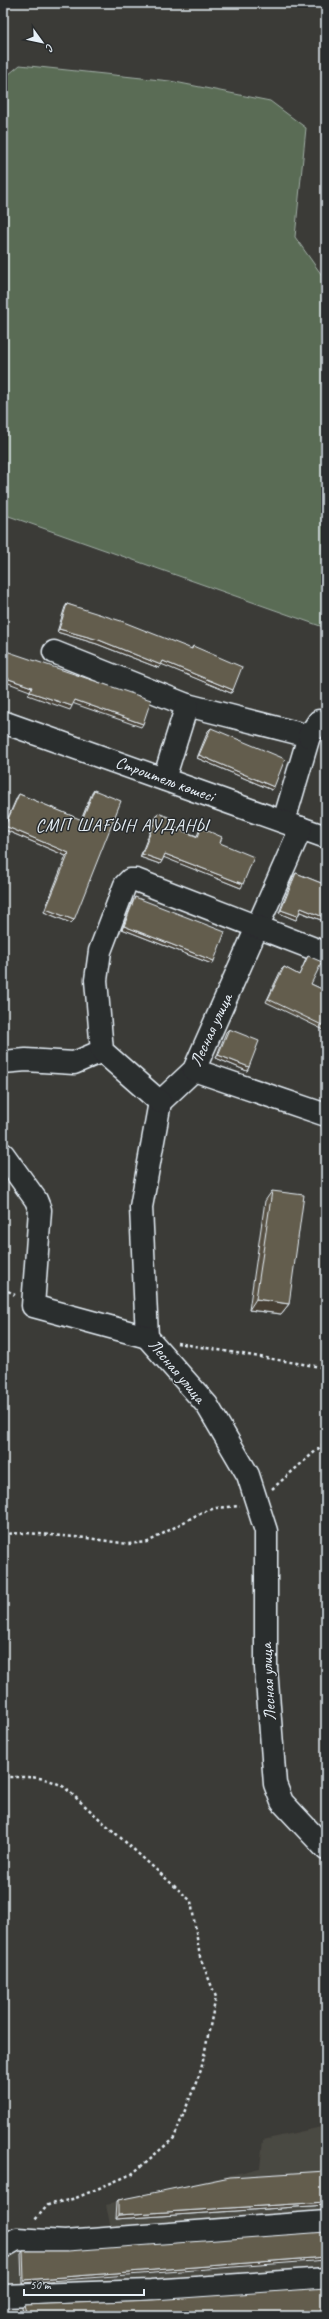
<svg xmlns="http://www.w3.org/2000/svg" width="329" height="2319" font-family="Caveat,sans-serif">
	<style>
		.built { fill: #4a4842 }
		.green { fill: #5a6c55; stroke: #a1aea6 }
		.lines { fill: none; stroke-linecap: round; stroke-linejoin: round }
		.minor-casing { stroke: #e8f1f8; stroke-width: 25 }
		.path { stroke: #e8f1f8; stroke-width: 2.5; stroke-dasharray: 3 3; stroke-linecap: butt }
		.minor { stroke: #2a2d2e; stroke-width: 22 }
		.wall { fill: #565042; stroke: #e8f1f8 }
		.shaded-wall { fill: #464136; stroke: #e8f1f8 }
		.building { fill: #645d4d; stroke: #e8f1f8 }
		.labels { text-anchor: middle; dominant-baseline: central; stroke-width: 3; stroke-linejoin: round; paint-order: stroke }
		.street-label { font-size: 17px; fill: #e8f1f8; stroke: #2a2d2e }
		.neighbourhood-label { font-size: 18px; letter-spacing: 1px; fill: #e8f1f8; stroke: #2a2d2e }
	</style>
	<rect width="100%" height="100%" fill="#3b3b37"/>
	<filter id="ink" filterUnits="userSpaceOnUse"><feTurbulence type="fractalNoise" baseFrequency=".025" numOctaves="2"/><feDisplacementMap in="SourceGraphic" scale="8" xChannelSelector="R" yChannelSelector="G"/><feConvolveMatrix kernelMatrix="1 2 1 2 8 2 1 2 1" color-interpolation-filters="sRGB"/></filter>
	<g filter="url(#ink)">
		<path class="built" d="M326,2126V2316H12L5,2251L112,2234L106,2205L260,2168L263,2140Z"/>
		<path class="green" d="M20,65L170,81L270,101L306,128L295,237L326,281V628L3,514V79Z"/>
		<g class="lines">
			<defs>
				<g id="minor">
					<path d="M54,652L187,705L309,736L284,821"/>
					<path d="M3,722L326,837"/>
					<path d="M309,736L319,721L326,723"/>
					<path d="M164,779L187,705"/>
					<path d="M301,828L194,1070L160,1102L141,1207L147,1337L207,1405L248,1475L266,1531V1668L275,1784L282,1802L326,1849"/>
					<path d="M3,1062L26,1060L74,1063L102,1051"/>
					<path d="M194,1070L326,1115"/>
					<path d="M160,1102L102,1051L96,980L100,951L125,885L130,880H136L325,953"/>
					<path d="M3,1154L36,1200L40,1210L33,1306L147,1337"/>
					<path d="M3,2247L17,2239L65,2242L326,2222"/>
					<path d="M3,2296L151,2291L326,2279"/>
				</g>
			</defs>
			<use href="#minor" class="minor-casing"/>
			<g class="path">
				<path d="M3,1288L15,1295"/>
				<path d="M177,1343L326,1368"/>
				<path d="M272,1489L326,1442"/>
				<path d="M3,1534L26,1533L87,1538L128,1544L148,1542L202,1512L216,1508L240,1506"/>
				<path d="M3,1777C27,1777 43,1775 64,1787L191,1901L200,1957L216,1997L201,2070L174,2138L132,2174L76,2198L48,2205L34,2221"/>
			</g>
			<use href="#minor" class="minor"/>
		</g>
		<g class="wall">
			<path d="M67,604L191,649L193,646L233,690L231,693L162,664L159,668L97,644L57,632L65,607Z"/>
			<path d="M211,728L274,787L272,790L197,758L208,731Z"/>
			<path d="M94,790L71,923L44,912L66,856L3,829L17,797L19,794L81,820L92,793Z"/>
			<path d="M158,813L173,827L197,836L199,831L201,828L220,843L241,888L164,857L160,864L140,857L156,816Z"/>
			<path d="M296,873L326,885V922L300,912L296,920L279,913L293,877Z"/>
			<path d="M135,897L214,961L212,964L122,929L133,901Z"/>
			<path d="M308,956L311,984L326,991V1031L266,1002L281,970L284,967L299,975L306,959Z"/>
			<path d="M229,1029L249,1067L247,1071L216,1058L226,1032Z"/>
			<path d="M272,1191L289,1304L281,1314L249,1310L265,1201Z"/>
			<path d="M326,2171V2205L115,2219L116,2203L118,2200Z"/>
			<path d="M23,2251H68L22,2283L21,2254Z"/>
			<path d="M154,2300L326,2316H24L22,2308L24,2305Z"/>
		</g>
		<g class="shaded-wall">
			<path d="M59,629L99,640L161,665L159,668L97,644L57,632Z"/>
			<path d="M163,661L233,690L231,693L161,664Z"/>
			<path d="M3,677L32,687L30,691L3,681Z"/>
			<path d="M30,692L72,706L70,710L28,695Z"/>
			<path d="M75,700L143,724L141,727L72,703Z"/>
			<path d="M199,755L274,787L272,790L197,758Z"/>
			<path d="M5,826L69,853L66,856L3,829Z"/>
			<path d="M142,854L162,861L160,864L140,857Z"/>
			<path d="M165,854L243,884L241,888L163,857Z"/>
			<path d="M301,908L326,918V922L299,911Z"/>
			<path d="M46,909L74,920L71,923L44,912Z"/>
			<path d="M281,910L298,916L296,920L279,913Z"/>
			<path d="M124,926L214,961L212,964L122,929Z"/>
			<path d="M218,1055L249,1067L247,1071L216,1058Z"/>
			<path d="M256,1299L289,1304L281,1314L249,1310Z"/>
			<path d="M326,2202V2205L115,2219L118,2215Z"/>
			<path d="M326,2257V2260L22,2283L24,2280Z"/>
		</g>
		<g class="building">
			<path d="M67,604L121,621L192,649L193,646L242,667L233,690L163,661L161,665L99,640L59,629Z"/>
			<path d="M3,650L151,700L143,724L75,700L72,706L30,692L32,687L3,677Z"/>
			<path d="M211,728L285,759L274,787L199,755Z"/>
			<path d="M94,790L121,801L74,920L46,909L69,853L5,826L19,794L82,820Z"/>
			<path d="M158,813L176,820L173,827L198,837L201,828L222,837L220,843L254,857L243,884L165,854L162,861L142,854Z"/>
			<path d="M296,873L326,885V918L301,908L298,916L281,910Z"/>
			<path d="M135,897L225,932L214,961L124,926Z"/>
			<path d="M308,956L322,962L311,984L326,991V1027L268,999L284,967L299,975Z"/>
			<path d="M229,1029L259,1041L249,1067L218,1055Z"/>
			<path d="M272,1191L304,1195L289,1304L256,1299Z"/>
			<path d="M326,2171V2202L118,2215V2200L230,2177Z"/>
			<path d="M326,2232V2257L24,2280L23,2251H68Z"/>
			<path d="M326,2288V2315L315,2316H27L24,2305L154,2300Z"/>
		</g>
	</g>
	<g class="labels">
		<g class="street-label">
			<text transform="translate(165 779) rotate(20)">Строитель көшесі</text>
			<text transform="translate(211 1030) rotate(-65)">Лесная улица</text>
			<text transform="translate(177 1371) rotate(50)">Лесная улица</text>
			<text transform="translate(268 1682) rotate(-93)">Лесная улица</text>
		</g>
		<g class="neighbourhood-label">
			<text x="122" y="825">СМП ШАҒЫН АУДАНЫ</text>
		</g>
	</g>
	<rect width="329" height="2319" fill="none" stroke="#2a2d2e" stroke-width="16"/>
	<rect x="8" y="8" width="313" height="2303" fill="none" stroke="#e8f1f8" stroke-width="1.5" filter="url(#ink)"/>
	<g transform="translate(42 42) rotate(123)" stroke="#2a2d2e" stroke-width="3" paint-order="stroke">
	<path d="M0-3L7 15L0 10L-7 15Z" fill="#e8f1f8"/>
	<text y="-6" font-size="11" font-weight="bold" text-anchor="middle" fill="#e8f1f8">С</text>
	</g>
	<path d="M24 2289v6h120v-6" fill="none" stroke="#e8f1f8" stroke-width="2"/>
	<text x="30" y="2289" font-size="12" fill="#e8f1f8" stroke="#2a2d2e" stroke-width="3" paint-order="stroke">50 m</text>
</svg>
